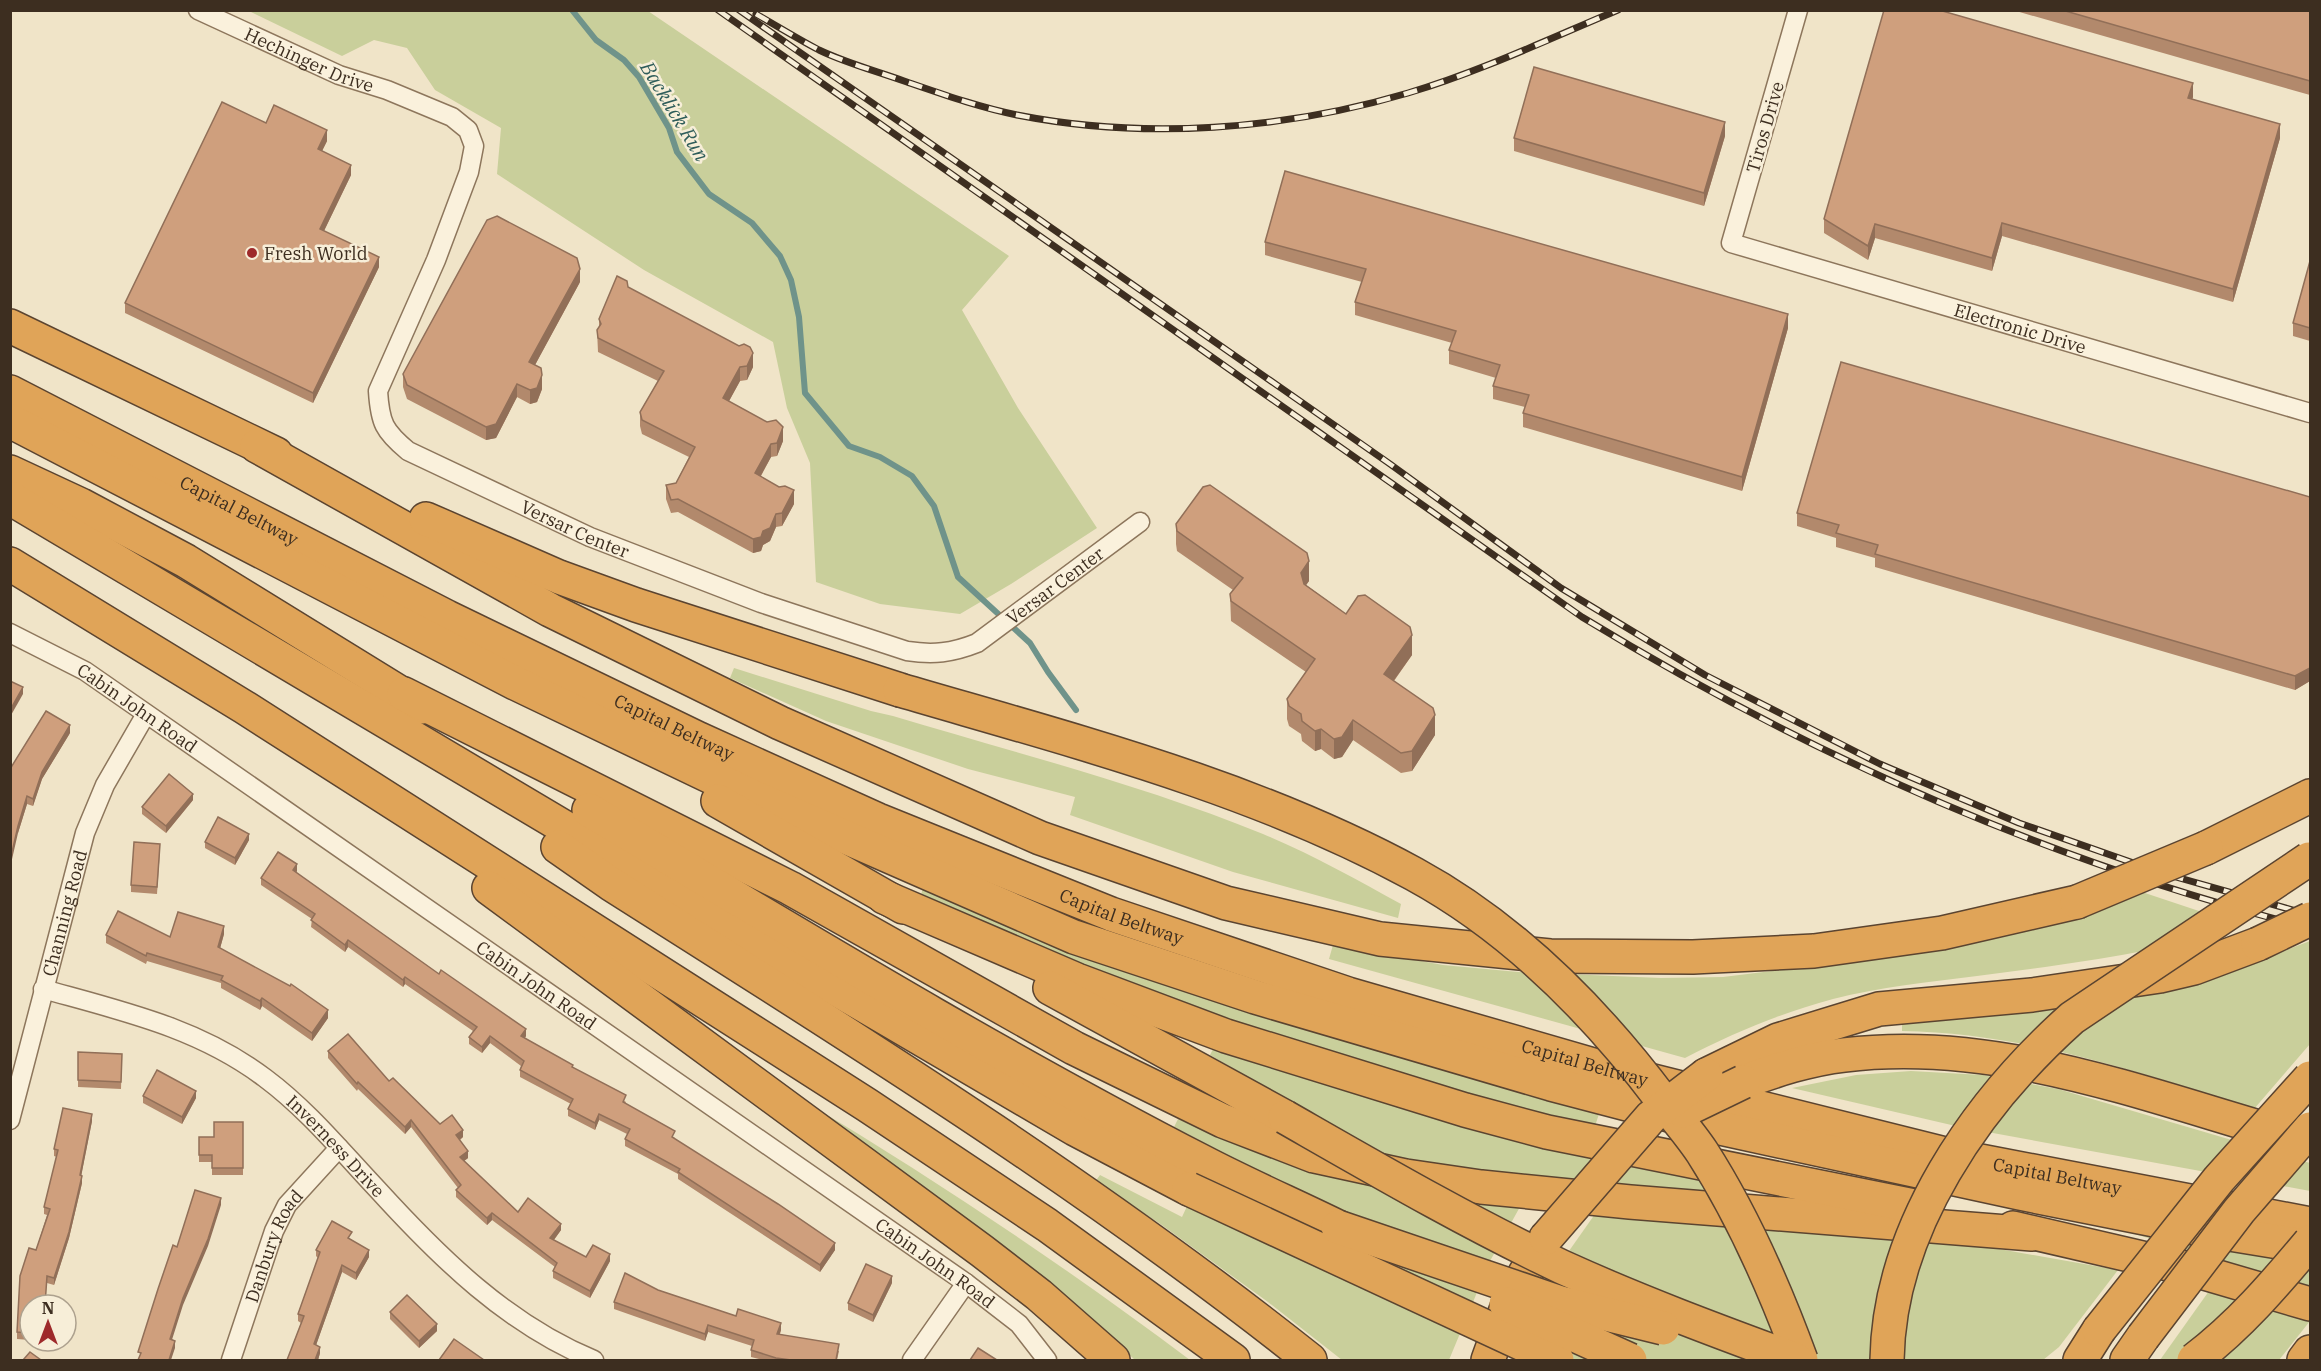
<svg xmlns="http://www.w3.org/2000/svg" width="2321" height="1371" font-family="'IBM Plex Serif',serif">
	<style>
		.green { fill: #c9cf9b }
		.lines { fill: none; stroke-linecap: round; stroke-linejoin: round }
		.stream { stroke: #6f938a; stroke-width: 6 }
		.street-casing { stroke: #8d765c; stroke-width: 21 }
		.highway-casing { stroke: #5b4430; stroke-width: 36 }
		.street { stroke: #faf1dc; stroke-width: 18 }
		.highway { stroke: #e0a458; stroke-width: 33 }
		.rail-casing { stroke: #3d2e20; stroke-width: 7 }
		.rail { stroke: #f7eed8; stroke-width: 4.5; stroke-dasharray: 14; stroke-linecap: butt }
		.highway-bridge-casing { stroke: #5b4430; stroke-width: 36; stroke-linecap: butt }
		.highway-bridge { stroke: #e0a458; stroke-width: 33 }
		.wall { fill: #b2896c }
		.shaded-wall { fill: #916f58 }
		.building { fill: #cf9f7d; stroke: #916f58; stroke-width: 1.5 }
		.poi-dot { fill: #9e2a2b; stroke: #f7eed8; stroke-width: 2 }
		.labels { text-anchor: middle; dominant-baseline: central; stroke-width: 5; stroke-linejoin: round; paint-order: stroke }
		.street-label { font-size: 18px; fill: #3d2e20; stroke: #f7eed8 }
		.poi-label { font-size: 18px; fill: #3d2e20; stroke: #f7eed8; text-anchor: start }
		.water-label { font-size: 20px; font-style: italic; fill: #2f5d5a; stroke: #f7eed8 }
	</style>
	<rect width="100%" height="100%" fill="#f0e4c8"/>
	<g class="green">
		<path d="M249,11H648L1009,256L962,310L1018,408L1097,528L1011,584L960,614L880,604L816,582L810,463L787,408L773,342L644,270L497,174L501,128L435,90L407,48L374,40L342,56Z"/>
		<path d="M734,668L871,711L893,716C1016,753 1143,785 1263,834C1311,854 1356,879 1401,904L1398,918L1233,872L1070,815L1075,797L968,769L826,721L730,678Z"/>
		<path d="M924,884L1600,1111L1595,1126C1439,1089 1284,1044 1134,986C1062,958 991,926 921,895Z"/>
		<path d="M2139,891L2241,925C2156,954 2067,964 1977,976C1929,982 1880,987 1833,999C1781,1013 1733,1033 1685,1058L1329,959L1333,945L1443,965L1518,972L1661,978L1723,977L1894,956Z"/>
		<path d="M2310,941V1044L2254,1109C2140,1072 2024,1033 1902,1031V1024L1930,1018L2243,966Z"/>
		<path d="M1215,1045L1745,1187L1742,1201L1508,1177L1366,1154L1301,1108L1210,1055Z"/>
		<path d="M1911,1071L1983,1075L2058,1089L2310,1163V1191L1960,1127L1792,1088L1856,1075Z"/>
		<path d="M804,1101C938,1181 1066,1267 1190,1360H1135L1121,1347Z"/>
		<path d="M1178,1119L1259,1152L1521,1205L1490,1261L1449,1360H1342L1268,1302L1159,1223L1095,1182L1100,1175L1182,1217L1214,1148L1174,1127Z"/>
		<path d="M1595,1214L1988,1247L2118,1270L2059,1347L2043,1360H1517L1534,1310L1550,1278Z"/>
		<path d="M2128,1232L2167,1236L2310,1259V1287Z"/>
		<path d="M2209,1291L2310,1320V1321L2279,1360H2160Z"/>
	</g>
	<g class="lines">
		<path class="stream" d="M572,10L596,40L624,60L639,77L669,128L677,152L709,194L752,223L780,256L791,280L799,317L805,393L849,446L880,457L912,476L934,506L958,577L1030,643L1048,672L1076,710"/>
		<defs>
			<g id="street">
				<path id="s1" d="M198,10L339,75L387,90L452,117L468,130L474,146L469,172L436,260L378,391C380,423 384,431 408,451L590,537L761,603L907,651C933,655 952,653 977,643L1140,522"/>
				<path id="s2" d="M1798,10L1731,243L2310,413"/>
				<path id="s3" d="M10,633L85,671L966,1283L1019,1324L1047,1360"/>
				<path id="s4" d="M43,989C122,1011 199,1028 265,1078C308,1110 342,1152 378,1190C440,1258 508,1325 594,1360"/>
				<path id="s5" d="M10,1120L85,833L105,785L146,714"/>
				<path id="s6" d="M231,1360L274,1231L287,1205L339,1148"/>
				<path d="M912,1360L966,1283"/>
			</g>
			<g id="highway">
				<path d="M10,326L276,454"/>
				<path id="s7" d="M10,392L447,617L699,739L878,820L1111,914L1348,994L1621,1073L1949,1155L2310,1224"/>
				<path d="M10,421L515,683L747,794L1074,937L1255,997L1551,1084L1715,1127L2019,1193L2205,1230L2310,1247"/>
				<path d="M257,446L550,610L780,723L1040,838L1226,903L1380,939L1550,956L1693,957L1814,951L1942,933L2077,902"/>
				<path d="M10,472L81,505L186,561L423,707"/>
				<path d="M10,498L843,993L1075,1129L1189,1189"/>
				<path d="M426,519L559,577L636,605L900,690"/>
				<path d="M10,564L244,707L867,1105L1047,1225L1233,1360"/>
				<path d="M404,694L790,888L1074,1048L1223,1121L1314,1156L1406,1176L1481,1187L1630,1202L2032,1234"/>
				<path d="M718,801L903,907"/>
				<path d="M589,810C792,931 993,1054 1203,1162C1247,1185 1293,1205 1338,1227"/>
				<path d="M558,847L611,884C849,1035 1089,1184 1310,1360"/>
				<path d="M2206,848L2310,796"/>
				<path d="M489,888L982,1251L1039,1295L1113,1360"/>
				<path d="M884,897L1077,980L1226,1036L1465,1110L1547,1132L1919,1207"/>
				<path d="M1050,988L1285,1117"/>
				<path d="M1706,1075L1778,1040L1879,1009L2032,995L2160,976L2194,968L2258,944"/>
				<path d="M1743,1082C1776,1070 1809,1059 1844,1055C1997,1036 2144,1095 2289,1136"/>
				<path d="M2013,1228L2194,1270L2310,1304"/>
				<path d="M1488,1360L1510,1299L1546,1238"/>
				<path d="M2080,1360L2099,1330"/>
				<path d="M2127,1360L2143,1337"/>
				<path d="M2304,1360L2310,1352"/>
			</g>
		</defs>
		<use href="#street" class="street-casing"/>
		<use href="#highway" class="highway-casing"/>
		<use href="#street" class="street"/>
		<use href="#highway" class="highway"/>
		<defs>
			<g id="rail">
				<path d="M718,10L1582,617C1810,756 2052,863 2310,928"/>
				<path d="M739,10L1390,464L1561,588L1705,675L1880,764L2019,823L2162,873L2310,915"/>
				<path d="M756,14C777,26 798,39 819,50C846,63 876,71 904,81C942,94 978,107 1017,115C1145,140 1283,130 1408,93C1479,72 1549,39 1618,10"/>
			</g>
		</defs>
		<use href="#rail" class="rail-casing"/>
		<use href="#rail" class="rail"/>
		<defs>
			<g id="highway-bridge">
				<path d="M900,690C1074,741 1254,787 1414,874C1513,928 1595,1011 1662,1100C1675,1117 1690,1134 1702,1152C1743,1216 1775,1289 1801,1360"/>
				<path d="M2077,902L2206,848"/>
				<path d="M2258,944L2310,919"/>
				<path d="M1683,1111L1743,1082"/>
				<path d="M1285,1117C1376,1169 1467,1222 1562,1267C1639,1302 1717,1331 1796,1360"/>
				<path d="M1189,1189L1557,1360"/>
				<path d="M1338,1227L1561,1303L1663,1328"/>
				<path d="M1546,1238L1651,1117L1706,1075"/>
				<path d="M1506,1304L1630,1360"/>
				<path d="M2099,1330L2219,1179L2310,1078"/>
				<path d="M2143,1337L2239,1211L2310,1129"/>
				<path d="M1887,1360C1889,1228 1977,1103 2072,1018L2309,859"/>
				<path d="M2194,1360C2239,1326 2274,1285 2310,1242"/>
			</g>
		</defs>
		<use href="#highway-bridge" class="highway-bridge-casing"/>
		<use href="#highway-bridge" class="highway-bridge"/>
	</g>
	<g class="wall">
		<path d="M2016,10H2310V95L2016,11Z"/>
		<path d="M2193,97L2192,99L2280,138L2233,302L2002,236L1992,271L1875,238L1868,260L1824,233V219Z"/>
		<path d="M266,123L327,141L322,151L351,175L324,231L379,267L313,403L125,313V303Z"/>
		<path d="M1725,136L1704,206L1514,151V138Z"/>
		<path d="M1265,242L1788,328L1742,491L1523,427V413L1525,407L1493,399V386L1496,378L1449,364V350L1452,343L1355,315V302L1362,282L1265,255Z"/>
		<path d="M2310,261V341L2293,336V323Z"/>
		<path d="M580,282L535,365L542,389L537,402L530,404L517,397L496,438L486,440L407,399L403,387V374Z"/>
		<path d="M628,287L753,367L747,380L740,381L729,401L783,441L777,456L771,457L761,476L794,504L782,526L776,527L770,541L763,545L761,551L753,553L678,512L671,513L666,499V485L676,483L689,457L642,434L640,426V412L658,381L598,352L597,330L599,328V319Z"/>
		<path d="M2310,497V681L2295,690L1875,567V558L1836,547V538L1797,526V513Z"/>
		<path d="M1176,524L1309,581L1306,585L1346,614L1412,655L1394,681L1435,735L1412,771L1401,773L1353,740L1342,757L1334,759L1321,749L1315,751L1302,741L1301,734L1289,726L1287,719V699L1306,672L1231,621L1230,594L1233,590L1177,551L1176,544Z"/>
		<path d="M70,733L42,779L33,806L27,804L18,833L10,769Z"/>
		<path d="M193,800L166,833L142,814V807Z"/>
		<path d="M249,840L235,865L205,848V842Z"/>
		<path d="M160,851L157,894L131,892V885Z"/>
		<path d="M297,871L296,873L526,1036L525,1038L626,1102L625,1104L675,1138V1139L835,1250L820,1272L678,1179V1174L625,1146V1139L627,1134L599,1120L595,1130L568,1116V1109L571,1104L520,1077V1070L521,1066L490,1043L482,1053L469,1044V1037L473,1031L405,984L403,987L348,947L345,952L311,927L312,919L261,885V878Z"/>
		<path d="M224,934L220,948L328,1018L312,1041L262,1006L260,1010L221,988V983L147,961L146,964L106,943V935L170,937Z"/>
		<path d="M328,1051L389,1081L440,1124L463,1137L460,1140L468,1158L464,1161L518,1212L561,1230L554,1240L586,1257L610,1261L590,1298L553,1278V1271L555,1267L492,1220L487,1225L456,1197V1190L458,1188L411,1127L405,1134L358,1089L357,1091L328,1058Z"/>
		<path d="M78,1052L122,1054L121,1089L78,1087Z"/>
		<path d="M143,1096L196,1098L182,1124L143,1103Z"/>
		<path d="M92,1121L81,1176L82,1183L69,1238L54,1285L47,1283L30,1305V1340L17,1339V1332L36,1250L47,1215L44,1214V1207L57,1157L54,1156V1149Z"/>
		<path d="M243,1122V1175H212V1162H199V1137H214Z"/>
		<path d="M352,1239L351,1240L369,1257L356,1280L342,1272L316,1345L320,1353L318,1360H287L301,1323L298,1321V1314L318,1258L316,1256V1250Z"/>
		<path d="M892,1283L873,1322L848,1310V1303Z"/>
		<path d="M658,1290L736,1316L781,1330L780,1334L839,1351L837,1360H763L751,1357V1350L752,1346L708,1332L705,1341L614,1309V1302Z"/>
		<path d="M390,1312L437,1331L419,1348L390,1319Z"/>
	</g>
	<g class="shaded-wall">
		<path d="M2193,83V97L2188,112V98Z"/>
		<path d="M1725,122V136L1704,206V193Z"/>
		<path d="M2280,124V138L2233,302V289Z"/>
		<path d="M327,130V141L318,159V149Z"/>
		<path d="M351,165V175L320,239V229Z"/>
		<path d="M2002,223V236L1992,271V258Z"/>
		<path d="M1875,224V238L1868,260V246Z"/>
		<path d="M379,257V267L313,403V393Z"/>
		<path d="M580,269V282L529,376V362Z"/>
		<path d="M1788,314V328L1742,491V477Z"/>
		<path d="M753,353V367L747,380V366Z"/>
		<path d="M740,367V381L723,412V398Z"/>
		<path d="M542,375V389L537,402L530,404V390Z"/>
		<path d="M517,384V397L496,438L486,440V427Z"/>
		<path d="M783,427V441L777,456V443Z"/>
		<path d="M771,444V457L755,486V473Z"/>
		<path d="M794,490V504L782,526V513Z"/>
		<path d="M776,514V527L770,541L763,545L761,551L753,553V539L763,531Z"/>
		<path d="M1309,561V581L1301,592V573Z"/>
		<path d="M1412,635V655L1384,694V674Z"/>
		<path d="M2310,668V681L2295,690V676Z"/>
		<path d="M23,687V694L10,717V710Z"/>
		<path d="M1435,715V735L1412,771V751Z"/>
		<path d="M1353,720V740L1342,757L1334,759V739Z"/>
		<path d="M70,725V733L42,779L33,806V799L42,772Z"/>
		<path d="M1321,729V749L1315,751V731Z"/>
		<path d="M193,794V800L166,833V826Z"/>
		<path d="M27,796V804L18,833L10,868V861L18,826Z"/>
		<path d="M249,834V840L235,865V858Z"/>
		<path d="M297,864V871L293,877V870Z"/>
		<path d="M224,926V934L218,956V947Z"/>
		<path d="M348,940V947L345,952V945Z"/>
		<path d="M405,977V984L403,987V980Z"/>
		<path d="M262,998V1006L260,1010V1001Z"/>
		<path d="M328,1010V1018L312,1041V1033Z"/>
		<path d="M526,1029V1036L521,1043V1036Z"/>
		<path d="M490,1036V1043L482,1053V1047Z"/>
		<path d="M196,1091V1098L182,1124V1117Z"/>
		<path d="M92,1114V1121L80,1182V1175Z"/>
		<path d="M599,1114V1120L595,1130V1123Z"/>
		<path d="M411,1120V1127L405,1134V1127Z"/>
		<path d="M463,1130V1137L456,1142V1135Z"/>
		<path d="M468,1151V1158L460,1164V1157Z"/>
		<path d="M82,1176V1183L69,1238L54,1285V1278Z"/>
		<path d="M221,1198V1205L208,1246L183,1305L170,1346V1339L183,1298Z"/>
		<path d="M492,1213V1220L487,1225V1218Z"/>
		<path d="M561,1224V1230L550,1245V1238Z"/>
		<path d="M835,1243V1250L820,1272V1265Z"/>
		<path d="M369,1250V1257L356,1280V1273Z"/>
		<path d="M610,1254V1261L590,1298V1291Z"/>
		<path d="M342,1265V1272L314,1351V1344Z"/>
		<path d="M892,1276V1283L873,1322V1315Z"/>
		<path d="M781,1323V1330L777,1341V1334Z"/>
		<path d="M437,1324V1331L419,1348V1341Z"/>
		<path d="M708,1325V1332L705,1341V1334Z"/>
		<path d="M175,1341V1348L171,1360H169Z"/>
		<path d="M320,1347V1353L318,1360H315Z"/>
	</g>
	<g class="building">
		<path d="M1884,10H1939L2193,83L2188,98L2280,124L2233,289L2002,223L1992,258L1875,224L1868,246L1824,219Z"/>
		<path d="M2062,10H2310V81Z"/>
		<path d="M1534,67L1725,122L1704,193L1514,138Z"/>
		<path d="M222,102L266,123L274,105L327,130L318,149L351,165L320,229L379,257L313,393L125,303Z"/>
		<path d="M1285,171L1788,314L1742,477L1523,413L1529,395L1493,386L1500,365L1449,350L1456,331L1355,302L1366,269L1265,242Z"/>
		<path d="M497,216L577,258L580,269L529,362L541,368L542,375L537,388L530,390L517,384L496,424L486,427L407,385L403,374L487,220Z"/>
		<path d="M2310,261V328L2293,323Z"/>
		<path d="M617,276L627,281L628,287L739,346L744,344L750,347L753,353L747,366L740,367L723,398L767,422L776,420L783,427L777,443L771,444L755,473L779,487L785,486L794,490L782,513L776,514L770,528L763,531L761,537L753,539L678,499L671,500L666,485L676,483L695,447L642,420L640,412L664,371L598,338L597,330L601,324L599,319Z"/>
		<path d="M1841,362L2310,497V668L2295,676L1875,554L1878,545L1836,533L1839,525L1797,513Z"/>
		<path d="M1210,485L1307,553L1309,561L1301,573L1304,584L1346,614L1358,596L1365,595L1410,627L1412,635L1384,674L1433,708L1435,715L1412,751L1401,753L1353,720L1342,737L1334,739L1321,729L1315,731L1302,721L1301,714L1289,706L1287,699L1315,659L1231,601L1230,594L1243,578L1177,531L1176,524L1203,487Z"/>
		<path d="M10,681L23,687L10,710Z"/>
		<path d="M46,711L70,725L42,772L33,799L27,796L18,826L10,861V769Z"/>
		<path d="M169,774L193,794L166,826L142,807Z"/>
		<path d="M218,817L249,834L235,858L205,842Z"/>
		<path d="M134,842L160,844L157,887L131,885Z"/>
		<path d="M278,852L297,864L293,870L439,974L441,970L526,1029L521,1036L573,1065L572,1067L626,1095L623,1102L675,1131L672,1137L778,1204L835,1243L820,1265L678,1172L680,1169L625,1139L630,1129L599,1114L595,1123L568,1109L573,1099L520,1070L524,1061L490,1036L482,1047L469,1037L477,1027L405,977L403,980L348,940L345,945L311,920L315,914L261,878Z"/>
		<path d="M118,911L170,937L178,912L224,926L218,947L290,986L291,984L328,1010L312,1033L262,998L260,1001L221,980L223,976L147,953L146,956L106,935Z"/>
		<path d="M348,1034L389,1081L393,1078L440,1124L452,1115L463,1130L456,1135L468,1151L460,1157L518,1212L528,1198L561,1224L550,1238L586,1257L593,1245L610,1254L590,1291L553,1271L557,1263L492,1213L487,1218L456,1190L461,1185L411,1120L405,1127L358,1082L357,1084L328,1051Z"/>
		<path d="M78,1052L122,1054L121,1082L78,1080Z"/>
		<path d="M157,1070L196,1091L182,1117L143,1096Z"/>
		<path d="M63,1108L92,1114L80,1175L82,1176L69,1232L54,1278L47,1276L45,1305H30V1333L17,1332L20,1276L29,1248L36,1250L50,1209L44,1207L58,1150L54,1149Z"/>
		<path d="M214,1122H243V1168H212V1155H199V1137H214Z"/>
		<path d="M195,1190L221,1198L208,1239L183,1298L170,1339L175,1341L169,1360H138L141,1353L138,1352L158,1289L173,1245L177,1247Z"/>
		<path d="M332,1221L352,1232L348,1238L369,1250L356,1273L342,1265L314,1344L320,1347L315,1360H287L304,1316L298,1314L320,1252L316,1250Z"/>
		<path d="M866,1264L892,1276L873,1315L848,1303Z"/>
		<path d="M625,1273L658,1290L736,1316L738,1309L781,1323L777,1334L839,1344L836,1360H791L776,1358L751,1350L754,1340L708,1325L705,1334L614,1302Z"/>
		<path d="M407,1295L437,1324L419,1341L390,1312Z"/>
		<path d="M454,1339L484,1360H439Z"/>
		<path d="M978,1348L997,1360H970Z"/>
		<path d="M30,1352L41,1360H23Z"/>
	</g>
	<circle class="poi-dot" cx="252" cy="253" r="6"/>
	<g class="labels">
		<g class="street-label">
			<text stroke="none"><textPath href="#s1" startOffset="122">Hechinger Drive</textPath></text>
			<text transform="translate(1765 127) rotate(-74)">Tiros Drive</text>
			<text stroke="none"><textPath href="#s2" startOffset="544">Electronic Drive</textPath></text>
			<text stroke="none"><textPath href="#s7" startOffset="258">Capital Beltway</textPath></text>
			<text stroke="none"><textPath href="#s1" startOffset="832">Versar Center</textPath></text>
			<text stroke="none"><textPath href="#s1" startOffset="1354">Versar Center</textPath></text>
			<text stroke="none"><textPath href="#s3" startOffset="148">Cabin John Road</textPath></text>
			<text stroke="none"><textPath href="#s7" startOffset="744">Capital Beltway</textPath></text>
			<text stroke="none"><textPath href="#s5" startOffset="214">Channing Road</textPath></text>
			<text stroke="none"><textPath href="#s7" startOffset="1230">Capital Beltway</textPath></text>
			<text stroke="none"><textPath href="#s3" startOffset="634">Cabin John Road</textPath></text>
			<text stroke="none"><textPath href="#s7" startOffset="1716">Capital Beltway</textPath></text>
			<text stroke="none"><textPath href="#s4" startOffset="339">Inverness Drive</textPath></text>
			<text stroke="none"><textPath href="#s7" startOffset="2202">Capital Beltway</textPath></text>
			<text stroke="none"><textPath href="#s6" startOffset="122">Danbury Road</textPath></text>
			<text stroke="none"><textPath href="#s3" startOffset="1120">Cabin John Road</textPath></text>
		</g>
		<g class="poi-label">
			<text x="264" y="253">Fresh World</text>
		</g>
		<g class="water-label">
			<text transform="translate(675 111) rotate(59)">Backlick Run</text>
		</g>
	</g>
	<rect width="2321" height="1371" fill="none" stroke="#3d2e20" stroke-width="24"/>
	<g transform="translate(48 1323)"><circle r="28" fill="#f7eed8" stroke="#ada18e" stroke-width="1.5"/>
	<path d="M0-4.5L10 22L0 15L-10 22Z" fill="#9e2a2b"/>
	<text y="-9" font-size="16" font-weight="bold" text-anchor="middle" fill="#3d2e20">N</text>
	</g>
</svg>
